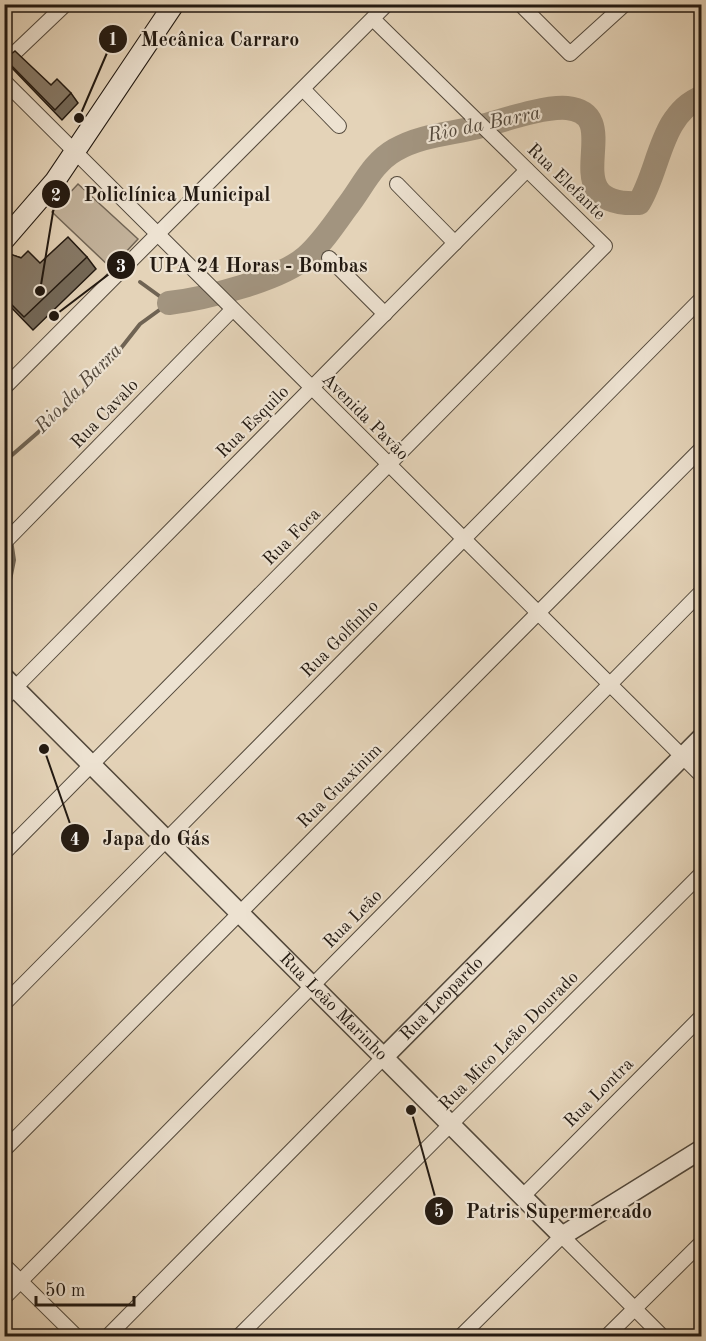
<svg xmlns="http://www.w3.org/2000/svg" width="706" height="1341" font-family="'Old Standard TT',serif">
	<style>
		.green { fill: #c3b39c; stroke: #726656; stroke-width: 1.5 }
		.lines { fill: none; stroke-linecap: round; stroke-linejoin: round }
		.stream { stroke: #6f6353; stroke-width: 4 }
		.river { stroke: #a2947f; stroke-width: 24 }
		.minor-casing { stroke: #52483b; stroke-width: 16 }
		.tertiary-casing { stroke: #52483b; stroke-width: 21 }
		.secondary-casing { stroke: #221911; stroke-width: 22 }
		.minor { stroke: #ede2d1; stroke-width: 14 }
		.tertiary { stroke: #ede2d1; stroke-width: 18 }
		.secondary { stroke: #ede2d1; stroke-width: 20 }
		.wall { fill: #746959; stroke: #221911; stroke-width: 1.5 }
		.building { fill: #877a68; stroke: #221911; stroke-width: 1.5 }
		.labels { text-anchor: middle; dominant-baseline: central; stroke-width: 4.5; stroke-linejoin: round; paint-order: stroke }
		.street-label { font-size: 18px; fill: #221911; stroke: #ede2d1 }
		.water-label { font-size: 20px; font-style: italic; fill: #554a3d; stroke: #ede2d1 }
		.leader { fill: none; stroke: #221911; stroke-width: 2 }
		.callout-dot { fill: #221911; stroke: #ede2d1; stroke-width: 2 }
		.mark-label { font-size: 18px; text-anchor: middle; font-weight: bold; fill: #fff }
		.callout-label { font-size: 20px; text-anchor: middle; font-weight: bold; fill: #221911; stroke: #ede2d1; stroke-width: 4.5; stroke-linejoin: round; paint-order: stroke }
	</style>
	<rect width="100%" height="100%" fill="#e4d3b8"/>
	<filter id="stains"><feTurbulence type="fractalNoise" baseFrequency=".00333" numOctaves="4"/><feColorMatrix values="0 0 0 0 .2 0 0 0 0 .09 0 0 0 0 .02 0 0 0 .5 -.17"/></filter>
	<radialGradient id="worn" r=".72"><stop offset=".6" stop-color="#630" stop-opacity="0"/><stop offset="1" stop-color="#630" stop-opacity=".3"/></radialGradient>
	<path class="green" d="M78,184L138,239L111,268L52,212Z"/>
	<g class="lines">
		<g class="stream">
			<path d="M4,462L73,402L114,357L140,324L169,303L140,282"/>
			<path d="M4,494L8,500L10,532"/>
			<path d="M4,610L14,560L11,540"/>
		</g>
		<path class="river" d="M169,303C203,299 280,280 306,257C321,244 334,225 346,208C362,188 372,163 395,150C423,134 453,134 482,126C504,120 545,106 567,108C630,114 548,207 639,203C660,169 660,114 702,97"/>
		<defs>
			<g id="minor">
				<path d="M520,4L570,54L625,4"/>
				<path d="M4,63L66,4"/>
				<path d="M4,81L702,776"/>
				<path d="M303,89L339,126"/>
				<path d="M397,184L455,243"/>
				<path d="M329,258L385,314"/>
				<path d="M4,388L387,4"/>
				<path d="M4,543L232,310"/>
				<path d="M4,699L527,170"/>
				<path d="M4,853L605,246L373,19"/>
				<path d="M4,1004L702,298"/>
				<path d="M4,1150L702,448"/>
				<path d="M523,1196L702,1016"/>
				<path d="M4,1265L76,1336"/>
				<path d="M4,1298L702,591"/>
				<path d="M108,1336L384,1057"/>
				<path d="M239,1336L702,873"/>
				<path d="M461,1336L562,1236L662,1336"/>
				<path d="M607,1336L702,1242"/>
			</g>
			<g id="tertiary">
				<path id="s1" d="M4,677L562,1236L702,1149"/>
				<path id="s2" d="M384,1057L702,737"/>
			</g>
			<path id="secondary" d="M4,240L55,181L174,4"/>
		</defs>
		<use href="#minor" class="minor-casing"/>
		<use href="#tertiary" class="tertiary-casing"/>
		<use href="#secondary" class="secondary-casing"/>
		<use href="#minor" class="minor"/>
		<use href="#tertiary" class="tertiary"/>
		<use href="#secondary" class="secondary"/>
	</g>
	<g class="wall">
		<path d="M5,59L51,85L71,93L78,103L62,120L12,68Z"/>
		<path d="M4,253L40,263L87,257L96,269L33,330L4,300Z"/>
	</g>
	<g class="building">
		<path d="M15,51L51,85L57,79L71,93L55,110L5,59Z"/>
		<path d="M68,237L87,257L24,317L4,297V253L5,252L21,258L28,251L40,263Z"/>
	</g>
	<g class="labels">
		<g class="street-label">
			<text transform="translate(566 182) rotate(44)">Rua Elefante</text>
			<text transform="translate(105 414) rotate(-46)">Rua Cavalo</text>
			<text transform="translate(365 417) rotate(45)">Avenida Pavão</text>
			<text transform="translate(253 422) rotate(-45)">Rua Esquilo</text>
			<text transform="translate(292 537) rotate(-45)">Rua Foca</text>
			<text transform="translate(340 639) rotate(-45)">Rua Golfinho</text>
			<text transform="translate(340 786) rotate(-45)">Rua Guaxinim</text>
			<text transform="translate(353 919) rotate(-45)">Rua Leão</text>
			<text stroke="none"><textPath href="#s2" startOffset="82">Rua Leopardo</textPath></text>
			<text stroke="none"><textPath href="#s1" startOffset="466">Rua Leão Marinho</textPath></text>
			<text transform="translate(509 1041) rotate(-45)">Rua Mico Leão Dourado</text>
			<text transform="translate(599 1093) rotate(-45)">Rua Lontra</text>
		</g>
		<g class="water-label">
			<text transform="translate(484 125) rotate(-12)">Rio da Barra</text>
			<text transform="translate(79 389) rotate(-46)">Rio da Barra</text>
		</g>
	</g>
	<path class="leader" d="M79 118L113 39M40 291L56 194M54 316L121 265M44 749L75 838M411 1110L439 1211"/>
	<g class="callout-dot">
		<circle cx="79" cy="118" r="6"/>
		<circle cx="40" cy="291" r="6"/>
		<circle cx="54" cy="316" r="6"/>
		<circle cx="44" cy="749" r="6"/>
		<circle cx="411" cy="1110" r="6"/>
		<circle cx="113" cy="39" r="15"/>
		<circle cx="56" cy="194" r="15"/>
		<circle cx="121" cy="265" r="15"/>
		<circle cx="75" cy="838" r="15"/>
		<circle cx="439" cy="1211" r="15"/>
	</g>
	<g class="mark-label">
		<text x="113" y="45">1</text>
		<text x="56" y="201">2</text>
		<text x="121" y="272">3</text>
		<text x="75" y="845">4</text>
		<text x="439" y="1217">5</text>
	</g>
	<g class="callout-label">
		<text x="220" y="46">Mecânica Carraro</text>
		<text x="177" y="201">Policlínica Municipal</text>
		<text x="258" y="272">UPA 24 Horas - Bombas</text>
		<text x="156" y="845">Japa do Gás</text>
		<text x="559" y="1218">Patris Supermercado</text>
	</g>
	<rect width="706" height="1341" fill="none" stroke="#e4d3b8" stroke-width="24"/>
	<rect x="6" y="6" width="694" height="1329" fill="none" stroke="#221911" stroke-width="3"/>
	<rect x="12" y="12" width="682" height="1317" fill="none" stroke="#221911" stroke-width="1.5"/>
	<path d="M36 1296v9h98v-9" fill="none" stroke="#221911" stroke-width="3"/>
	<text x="45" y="1296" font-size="18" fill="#221911" stroke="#ede2d1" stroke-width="4.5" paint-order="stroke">50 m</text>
	<rect width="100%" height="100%" filter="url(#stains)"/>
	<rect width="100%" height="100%" fill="url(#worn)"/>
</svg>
